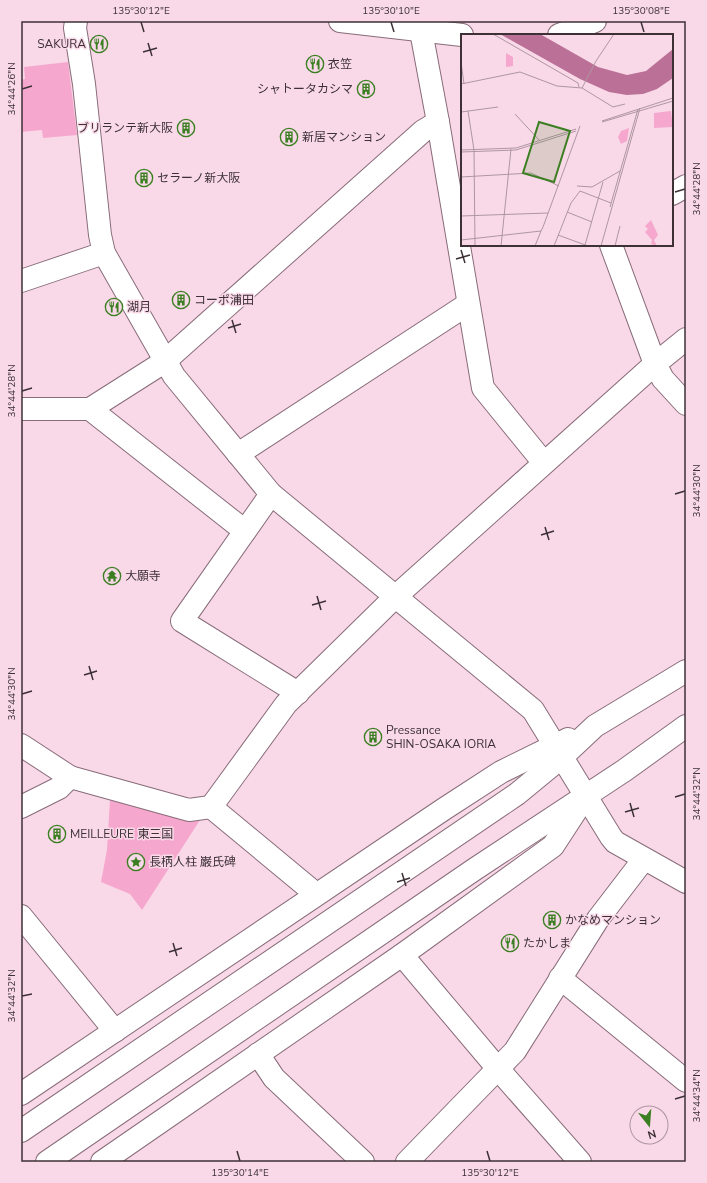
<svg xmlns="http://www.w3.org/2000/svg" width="707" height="1183" font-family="'Nunito Sans','Noto Sans JP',sans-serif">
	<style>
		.green { fill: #f5a7cd }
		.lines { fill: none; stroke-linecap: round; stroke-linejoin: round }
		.minor-casing { stroke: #886c79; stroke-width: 24 }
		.minor { stroke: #fff; stroke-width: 22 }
		.ticks { fill: none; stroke: #3d3136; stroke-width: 1.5 }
		.labels { text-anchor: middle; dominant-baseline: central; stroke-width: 3; stroke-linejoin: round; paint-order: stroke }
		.poi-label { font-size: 12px; fill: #3d3136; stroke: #f9d9e8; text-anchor: start }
		.inset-road { fill: none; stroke: #ae96a1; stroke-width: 1 }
		.view { fill: #3b7f22; fill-opacity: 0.15; stroke: #3b7f22; stroke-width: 2 }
		.inset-edge { fill: none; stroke: #3d3136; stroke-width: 2 }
		.neatline { fill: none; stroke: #3d3136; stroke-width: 1.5 }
		.ticks-label { font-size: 10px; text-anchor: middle; fill: #3d3136 }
	</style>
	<rect width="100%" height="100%" fill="#f9d9e8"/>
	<g class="green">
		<path d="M68,62L77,135L43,138L42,130L21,132V80L25,79L24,67Z"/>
		<path d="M110,800L187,821L200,820L142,910L130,894L101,882L107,850Z"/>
	</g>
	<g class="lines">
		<defs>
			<g id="minor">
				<path d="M76,21L75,28L84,84L100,235L104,253L174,376L271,494L533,710L611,837L615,842L686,882"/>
				<path d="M340,21L462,35"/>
				<path d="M421,31L438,122L483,388L544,463"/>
				<path d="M559,35L595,21"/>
				<path d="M672,194L686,186"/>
				<path d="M611,245L655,364L663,379L686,404"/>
				<path d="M21,281L104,253"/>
				<path d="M21,409H90L164,362L423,131L438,122"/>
				<path d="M90,409L245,531"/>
				<path d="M238,454L468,304"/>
				<path d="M271,494L182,621L298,693"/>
				<path d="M21,745L70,777"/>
				<path d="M21,807L59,788L70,777L189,810L211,807L316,894"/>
				<path d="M211,807L286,704L395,597L655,364L686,339"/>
				<path d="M21,916L115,1031"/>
				<path d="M402,955L499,1070L580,1162"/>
				<path d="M560,978L686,1081"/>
				<path d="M258,1054L274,1078L363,1162"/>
				<path d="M21,1094L444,809L501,772L568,739"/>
				<path d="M21,1131L517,794L562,757L595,726L686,671"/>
				<path d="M47,1162L475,869L625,770L686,726"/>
				<path d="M102,1162L402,955L553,846L581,803"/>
				<path d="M407,1162L515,1051L598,919L644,859"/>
			</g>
		</defs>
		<use href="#minor" class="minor-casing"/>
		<use href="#minor" class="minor"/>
	</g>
	<path class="ticks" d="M141,22L144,32M391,22L394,32M641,22L644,32M148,43L152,56M143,52L157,48M22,89L32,86M675,192L685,189M461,250L465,263M456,259L470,255M232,320L236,333M228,328L241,324M22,391L32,388M675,494L685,491M545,527L549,540M541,535L554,531M317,596L321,610M312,605L326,601M89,666L93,680M84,675L97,671M22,694L32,691M675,797L685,794M630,803L634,817M625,812L639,808M402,873L406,886M397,882L410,878M173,943L177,956M169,952L182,948M22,996L32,994M675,1099L685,1096M237,1151L240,1161M487,1151L490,1161"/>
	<defs>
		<symbol id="restaurant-ring" viewBox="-11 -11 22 22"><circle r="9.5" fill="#f9d9e8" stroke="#3b7f22" stroke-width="1.5"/><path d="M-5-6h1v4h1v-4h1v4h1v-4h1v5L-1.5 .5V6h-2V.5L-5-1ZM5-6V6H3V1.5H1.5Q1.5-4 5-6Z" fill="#3b7f22"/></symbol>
		<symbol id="building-ring" viewBox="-11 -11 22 22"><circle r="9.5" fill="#f9d9e8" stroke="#3b7f22" stroke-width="1.5"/><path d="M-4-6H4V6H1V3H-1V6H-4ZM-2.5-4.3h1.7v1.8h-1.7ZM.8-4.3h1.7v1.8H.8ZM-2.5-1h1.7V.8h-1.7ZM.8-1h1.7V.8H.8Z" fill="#3b7f22"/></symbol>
		<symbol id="temple-ring" viewBox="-11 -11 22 22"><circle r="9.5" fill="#f9d9e8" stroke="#3b7f22" stroke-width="1.5"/><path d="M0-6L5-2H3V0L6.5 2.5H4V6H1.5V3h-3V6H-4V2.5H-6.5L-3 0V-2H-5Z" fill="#3b7f22"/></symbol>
		<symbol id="sight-ring" viewBox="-11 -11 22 22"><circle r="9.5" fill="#f9d9e8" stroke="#3b7f22" stroke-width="1.5"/><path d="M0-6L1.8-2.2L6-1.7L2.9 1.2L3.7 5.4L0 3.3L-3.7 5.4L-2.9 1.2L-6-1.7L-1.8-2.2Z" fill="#3b7f22"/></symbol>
	</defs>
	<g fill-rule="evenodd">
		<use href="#restaurant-ring" x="89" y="34" width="20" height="20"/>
		<use href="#restaurant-ring" x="305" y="54" width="20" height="20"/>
		<use href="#building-ring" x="356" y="79" width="20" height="20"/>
		<use href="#building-ring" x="176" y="118" width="20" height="20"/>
		<use href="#building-ring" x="279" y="127" width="20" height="20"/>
		<use href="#building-ring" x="134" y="168" width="20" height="20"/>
		<use href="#building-ring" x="171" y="290" width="20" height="20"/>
		<use href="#restaurant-ring" x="104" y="297" width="20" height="20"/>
		<use href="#temple-ring" x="102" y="566" width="20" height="20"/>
		<use href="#building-ring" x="363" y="727" width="20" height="20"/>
		<use href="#building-ring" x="47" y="824" width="20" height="20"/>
		<use href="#sight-ring" x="126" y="852" width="20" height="20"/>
		<use href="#building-ring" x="542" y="910" width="20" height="20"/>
		<use href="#restaurant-ring" x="500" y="933" width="20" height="20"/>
	</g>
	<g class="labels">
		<g class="poi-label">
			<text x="86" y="44" text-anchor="end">SAKURA</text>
			<text x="328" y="64">衣笠</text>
			<text x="353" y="89" text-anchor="end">シャトータカシマ</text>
			<text x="173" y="128" text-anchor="end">ブリランテ新大阪</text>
			<text x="302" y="137">新居マンション</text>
			<text x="157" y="178">セラーノ新大阪</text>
			<text x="194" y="300">コーポ浦田</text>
			<text x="127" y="307">湖月</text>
			<text x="125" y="576">大願寺</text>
			<text x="386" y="730">Pressance<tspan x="386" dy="14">SHIN-OSAKA IORIA</tspan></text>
			<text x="70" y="834">MEILLEURE 東三国</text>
			<text x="149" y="862">長柄人柱 巌氏碑</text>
			<text x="565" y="920">かなめマンション</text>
			<text x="523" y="943">たかしま</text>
		</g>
	</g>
	<g transform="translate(461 34)">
		<rect width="212" height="212" fill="#f9d9e8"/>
		<path d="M45,19L52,23V32L45,33ZM210,77L212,93L193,94V79ZM168,94L166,107L160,110L157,103L160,97ZM190,186L197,201L193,206L196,212L190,210L191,206L184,198L187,195L184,192Z" fill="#f5a7cd"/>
		<path d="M39,0H79L137,33L166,41L185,37L212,15V44L196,55L182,60L166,61L148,58L119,45Z" fill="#bb7197"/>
		<path class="inset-road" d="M32,0L117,49L118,53M153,0L135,27L121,54L152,73L164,70M0,28L3,50M0,50L59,38L96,52L121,54M7,77L13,116L14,212M0,78L37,73M54,80L78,106M141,87L212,64M141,88L212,67M0,116L55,114L115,95M0,118L55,116L115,97M0,143L70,139L98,152M116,152L131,153L159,137M149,173L177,75M106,178L131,188M0,182L87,179M82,193L119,92M97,201L127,212M0,206L80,197L82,193M124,211L142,148M40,212L50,115M74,212L80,197M93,212L110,169L119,157L150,169M140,212L179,74M154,212L159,192"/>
		<path class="view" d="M78,88L109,97L93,148L62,139Z"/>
		<rect width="212" height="212" class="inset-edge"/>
	</g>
	<rect width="707" height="1183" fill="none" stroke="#f9d9e8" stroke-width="44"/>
	<g transform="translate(649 1125) rotate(163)"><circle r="19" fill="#f9d9e8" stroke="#ae96a1"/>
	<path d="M0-3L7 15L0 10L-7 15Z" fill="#3b7f22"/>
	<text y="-6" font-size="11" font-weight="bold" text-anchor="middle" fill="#3d3136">N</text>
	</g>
	<rect x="22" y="22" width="663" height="1139" class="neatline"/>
	<g class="ticks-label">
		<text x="141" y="14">135°30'12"E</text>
		<text x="391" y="14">135°30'10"E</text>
		<text x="641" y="14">135°30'08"E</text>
		<text transform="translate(11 89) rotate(-90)" y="4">34°44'26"N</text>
		<text transform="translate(696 189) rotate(-90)" y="4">34°44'28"N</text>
		<text transform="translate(11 391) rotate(-90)" y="4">34°44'28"N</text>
		<text transform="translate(696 491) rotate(-90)" y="4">34°44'30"N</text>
		<text transform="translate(11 694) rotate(-90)" y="4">34°44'30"N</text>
		<text transform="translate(696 794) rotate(-90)" y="4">34°44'32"N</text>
		<text transform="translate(11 996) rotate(-90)" y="4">34°44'32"N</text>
		<text transform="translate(696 1096) rotate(-90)" y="4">34°44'34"N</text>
		<text x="240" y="1176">135°30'14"E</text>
		<text x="490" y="1176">135°30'12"E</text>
	</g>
</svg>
